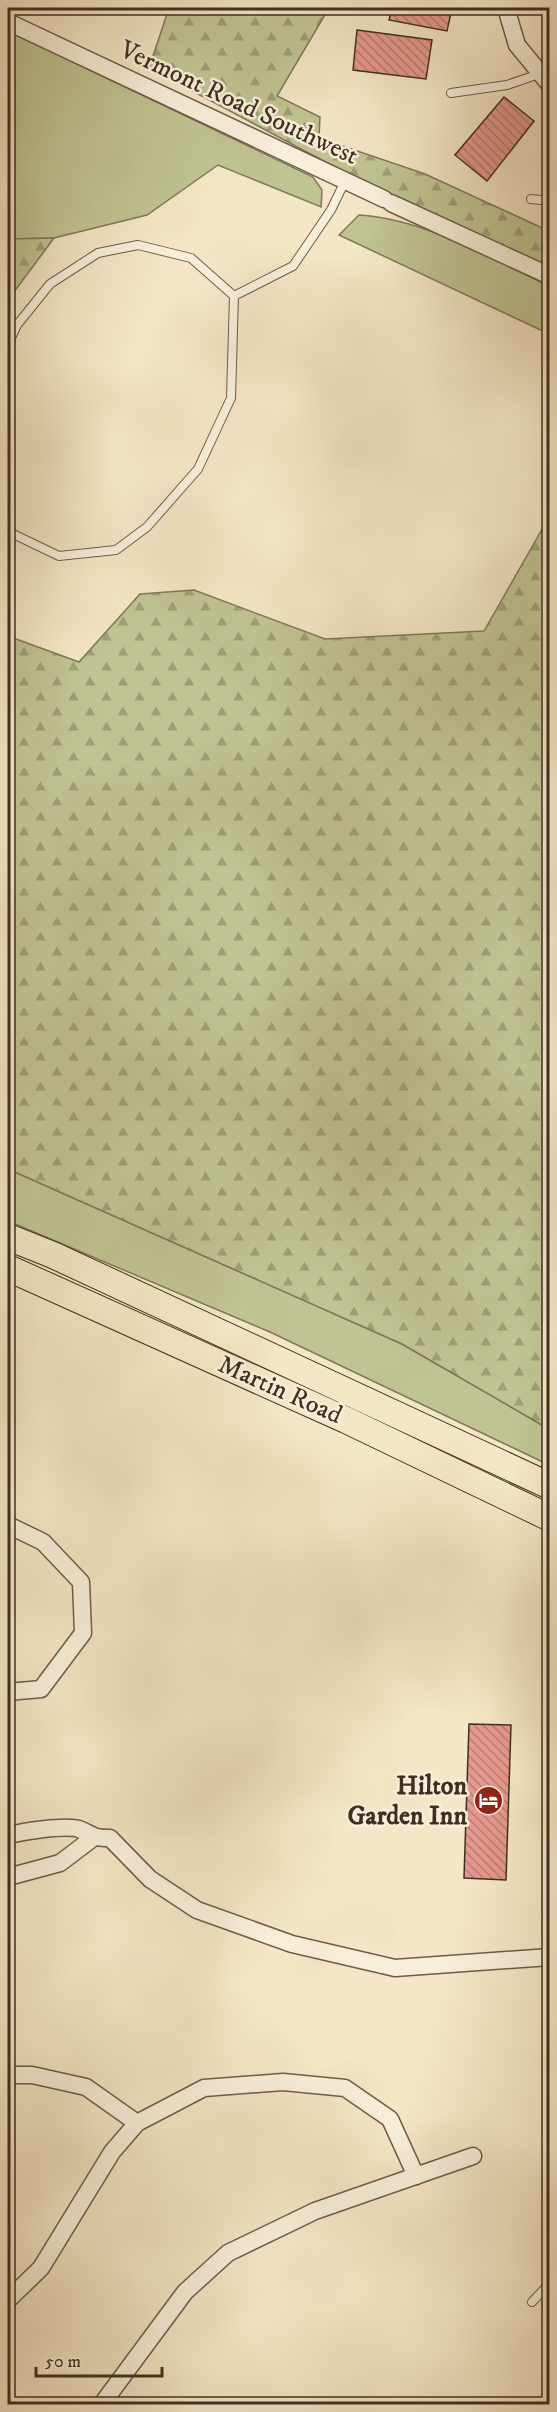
<svg xmlns="http://www.w3.org/2000/svg" width="557" height="2412" font-family="'IM FELL DW Pica',serif">
	<style>
		.grass { fill: #c0c392; stroke: #807859; stroke-width: 1.5 }
		.forest { fill: url(#forest-firs); stroke: #807859; stroke-width: 1.5 }
		.building { fill: url(#building-back-hatch); stroke: #412e20; stroke-width: 1.5 }
		.lines { fill: none; stroke-linecap: round; stroke-linejoin: round }
		.lane-casing { stroke: #6e5c4a; stroke-width: 10 }
		.street-casing { stroke: #6e5c4a; stroke-width: 19 }
		.primary-casing { stroke: #412e20; stroke-width: 28 }
		.lane { stroke: #f8efda; stroke-width: 8 }
		.street { stroke: #f8efda; stroke-width: 16 }
		.primary { stroke: #f4e6c6; stroke-width: 26 }
		.labels { text-anchor: middle; dominant-baseline: central; stroke-width: 5; stroke-linejoin: round; paint-order: stroke }
		.street-label { font-size: 26px; fill: #412e20; stroke: #f8efda }
		.poi-label { font-size: 26px; font-weight: bold; fill: #412e20; stroke: #f8efda; text-anchor: end }
	</style>
	<defs>
		<pattern id="forest-firs" width="22" height="20" patternUnits="userSpaceOnUse" patternTransform="scale(1.5)"><rect width="22" height="20" fill="#c0c392"/><path d="M5 1l3.5 6h-7zM16 11l3.5 6h-7z" fill="#9e9f77"/></pattern>
		<pattern id="building-back-hatch" width="6" height="6" patternUnits="userSpaceOnUse" patternTransform="scale(1.5)"><rect width="6" height="6" fill="#e5988f"/><path d="M-1 5l2 2M0 0l6 6M5-1l2 2" fill="none" stroke="#bb7c74"/></pattern>
	</defs>
	<rect width="100%" height="100%" fill="#f4e6c6"/>
	<filter id="stains"><feTurbulence type="fractalNoise" baseFrequency=".00333" numOctaves="4"/><feColorMatrix values="0 0 0 0 .2 0 0 0 0 .09 0 0 0 0 .02 0 0 0 .5 -.17"/></filter>
	<radialGradient id="worn" r=".72"><stop offset=".6" stop-color="#630" stop-opacity="0"/><stop offset="1" stop-color="#630" stop-opacity=".3"/></radialGradient>
	<g class="grass">
		<path d="M8,31L313,177L322,190L321,207L218,165L147,215L54,238L8,239Z"/>
		<path d="M359,215C425,219 490,258 549,286V334L339,235Z"/>
		<path d="M8,1169L402,1344L549,1429V1465L270,1332L8,1221Z"/>
	</g>
	<g class="forest">
		<path d="M169,8H329L277,96L320,117L319,138L425,174L549,231V271L365,183L149,68Z"/>
		<path d="M54,238L8,300V239Z"/>
		<path d="M549,517V1429L402,1344L8,1169V636L79,662L140,594L194,590L325,639L484,631Z"/>
	</g>
	<g class="building">
		<path d="M392,8H452L447,31L389,20Z"/>
		<path d="M357,30L432,40L426,79L353,70Z"/>
		<path d="M504,97L534,121L487,181L455,155Z"/>
		<path d="M469,1724L511,1725L506,1880L464,1878Z"/>
	</g>
	<g class="lines">
		<defs>
			<g id="lane">
				<path d="M451,93L507,85L539,74"/>
				<path d="M531,199L550,201"/>
				<path d="M234,296L293,266L331,210L345,181"/>
				<path d="M8,344L17,325L50,284L98,253L138,245L191,258L234,296L231,398L198,469L147,527L116,550L59,556L13,534L8,525"/>
				<path d="M532,2302L550,2283"/>
			</g>
			<g id="street">
				<path d="M506,8L517,45L550,85"/>
				<path d="M8,22L384,199"/>
				<path d="M391,203L550,276"/>
				<path d="M8,1525L43,1542L81,1582L83,1633L41,1689L8,1692"/>
				<path d="M8,1836C21,1831 66,1825 79,1829C94,1835 91,1838 110,1838L150,1879L197,1910L292,1944L395,1968L550,1957"/>
				<path d="M8,1877L60,1863L93,1838"/>
				<path d="M8,2075H32L86,2087L137,2123"/>
				<path d="M8,2300L41,2268L112,2152L137,2123L204,2088L283,2082L345,2088L390,2119L416,2176"/>
				<path d="M102,2404L185,2292L228,2253L315,2211L473,2156"/>
			</g>
			<g id="primary">
				<path d="M8,1237L53,1255L550,1486"/>
				<path d="M8,1268L346,1420L550,1518"/>
			</g>
		</defs>
		<use href="#lane" class="lane-casing"/>
		<use href="#street" class="street-casing"/>
		<use href="#primary" class="primary-casing"/>
		<use href="#lane" class="lane"/>
		<use href="#street" class="street"/>
		<use href="#primary" class="primary"/>
	</g>
	<defs>
		<symbol id="hotel-disc" viewBox="-11 -11 22 22"><circle r="9.5" fill="#8f2418" stroke="#f8efda"/><path d="M-6-4.5h1.5V1H6V5H4.5V3h-9V5H-6ZM-4 0a1.8 1.8 0 1 1 3.6 0ZM.5 0V-2.5h3Q6-2.5 6 0Z" fill="#fff"/></symbol>
	</defs>
	<g fill-rule="evenodd">
		<use href="#hotel-disc" x="472" y="1784" width="33" height="33"/>
	</g>
	<g class="labels">
		<g class="street-label">
			<text transform="translate(239 103) rotate(25)">Vermont Road Southwest</text>
			<text transform="translate(280 1390) rotate(24)">Martin Road</text>
		</g>
		<g class="poi-label">
			<text x="467" y="1786">Hilton<tspan x="467" dy="30">Garden Inn</tspan></text>
		</g>
	</g>
	<rect width="557" height="2412" fill="none" stroke="#f4e6c6" stroke-width="30"/>
	<rect x="9" y="9" width="539" height="2394" fill="none" stroke="#412e20" stroke-width="3"/>
	<rect x="15" y="15" width="527" height="2382" fill="none" stroke="#412e20" stroke-width="1.5"/>
	<path d="M36 2367v9h126v-9" fill="none" stroke="#412e20" stroke-width="3"/>
	<text x="45" y="2367" font-size="18" fill="#412e20" stroke="#f8efda" stroke-width="4.5" paint-order="stroke">50 m</text>
	<rect width="100%" height="100%" filter="url(#stains)"/>
	<rect width="100%" height="100%" fill="url(#worn)"/>
</svg>
